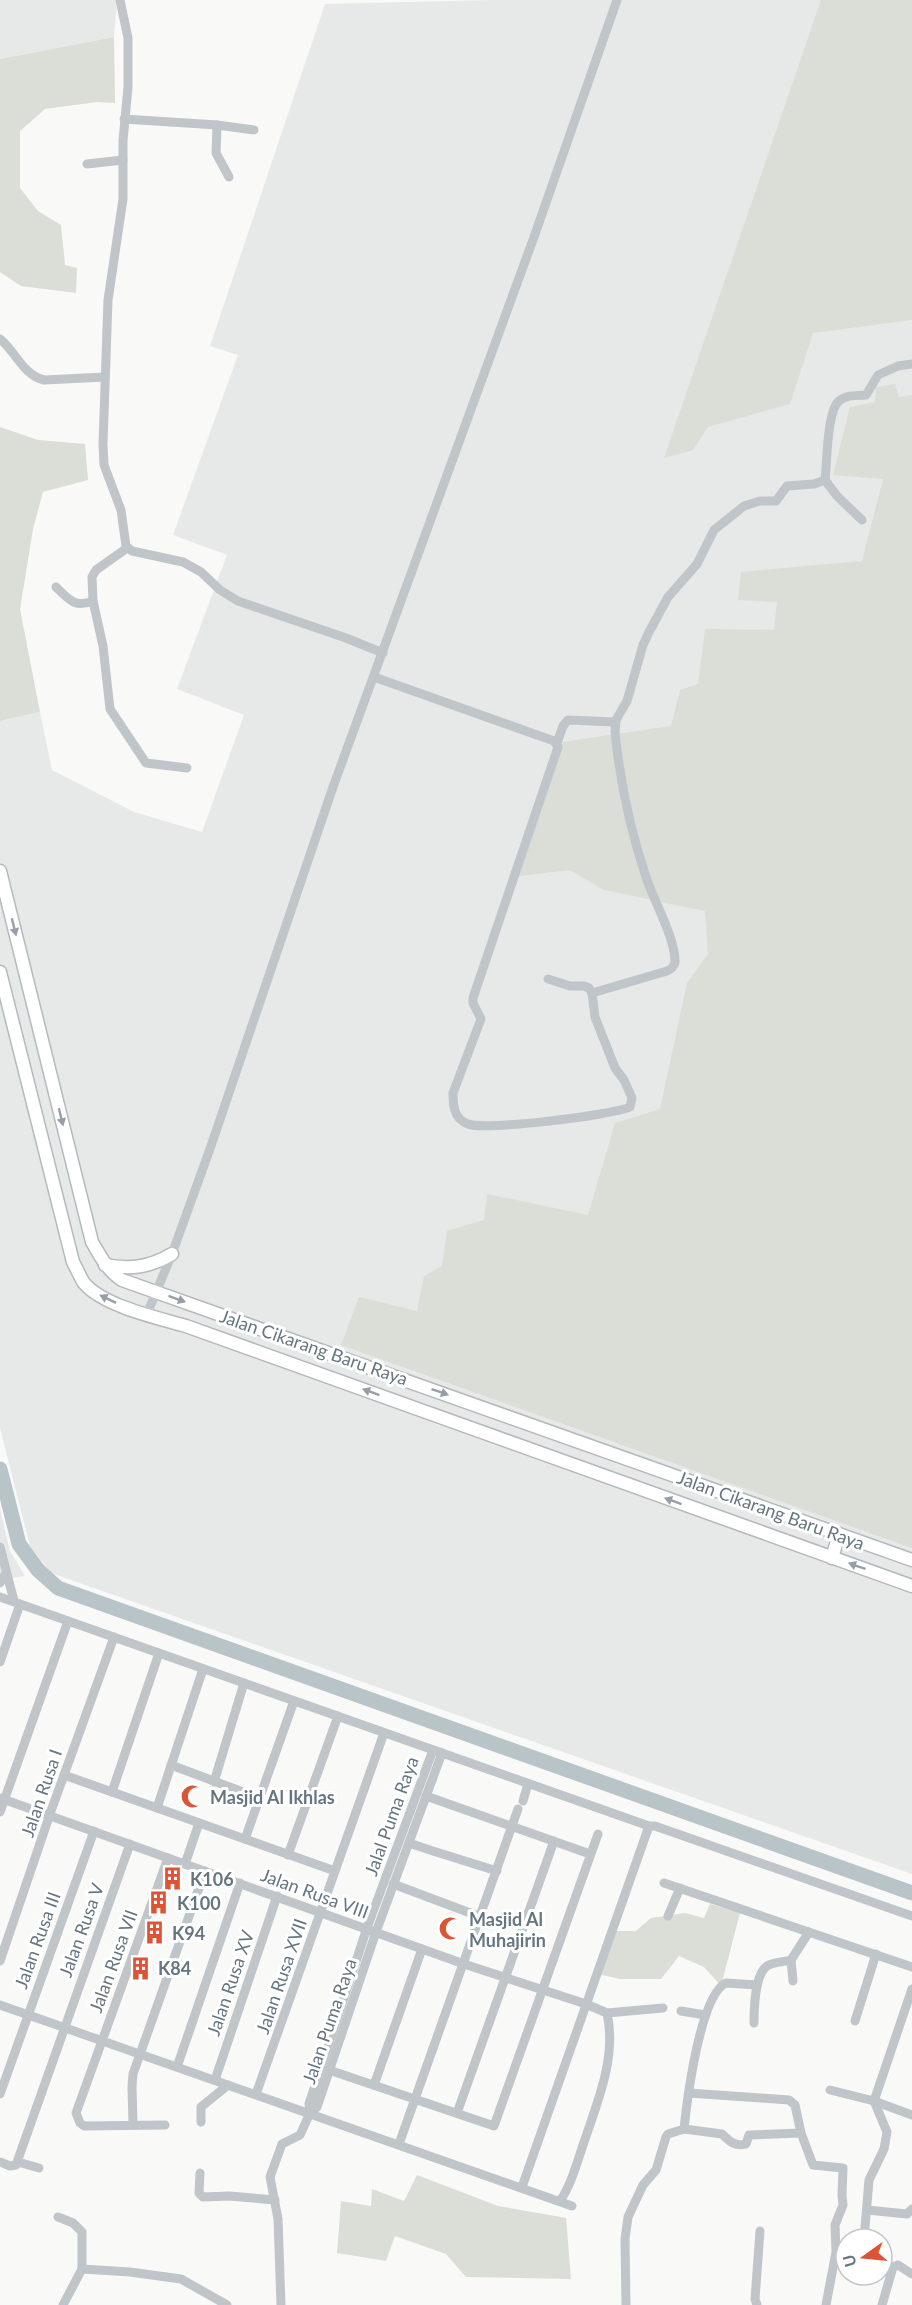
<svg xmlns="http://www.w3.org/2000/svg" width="912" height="2305" font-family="Lato,sans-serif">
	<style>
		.built { fill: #e7e8e8 }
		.green { fill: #daded7 }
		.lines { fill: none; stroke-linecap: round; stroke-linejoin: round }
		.river { stroke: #b8c4c8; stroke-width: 15 }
		.secondary-casing { stroke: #b3b9bd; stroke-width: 15 }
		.minor { stroke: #c0c5c9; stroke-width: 9 }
		.secondary { stroke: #fff; stroke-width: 12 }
		.oneway { fill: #949fa7 }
		.labels { text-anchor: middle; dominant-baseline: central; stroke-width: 6; stroke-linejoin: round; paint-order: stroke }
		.street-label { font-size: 18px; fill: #667681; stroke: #fff }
		.poi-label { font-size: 18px; font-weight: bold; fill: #667681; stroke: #fff; text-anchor: start }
	</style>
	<rect width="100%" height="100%" fill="#f9f9f7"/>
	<g class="built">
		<path d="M0,0H117L114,37L0,59Z"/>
		<path d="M490,0H912V1874L51,1573L30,1546L0,1428V721L40,712L52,770L134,812L202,832L244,715L177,689L227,555L173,535L238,355L210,346L325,4Z"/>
		<path d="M0,1509L10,1551L25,1576L0,1580Z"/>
	</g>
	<g class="green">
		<path d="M821,0H912V320L813,333L790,404L708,427L693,450L664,458Z"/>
		<path d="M114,37L115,103L97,102L45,109L20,131V188L38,211L61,225L65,265L77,268L76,293L21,286L0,272V59Z"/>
		<path d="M895,384L899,397L912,395V1548L341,1345L359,1297L417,1311L424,1276L442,1266L447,1231L484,1220L487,1194L588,1215L615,1123L660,1109L687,983L708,954L705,911L604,890L570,870L513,877L562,742L671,726L680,690L698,684L705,629L774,630L777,602L738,600L741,572L862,561L883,479L833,475L850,407L875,402L876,387Z"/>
		<path d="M0,427L38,440L85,444L88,480L43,492L33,529L20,609L40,712L0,721Z"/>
		<path d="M710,1904L740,1913L721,1986L704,1967L679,1956L661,1979H620L598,1974L615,1931H636L651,1918L685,1913L704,1918Z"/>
		<path d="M417,2175L498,2206L566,2218L571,2279L466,2277L446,2254L395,2236L386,2261L337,2253L341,2201L371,2206L372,2189L404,2201Z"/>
	</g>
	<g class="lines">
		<path class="river" d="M0,1469L19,1544L38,1570L58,1588L912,1893"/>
		<defs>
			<g id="secondary">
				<path d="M0,871L92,1242C101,1257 107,1270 122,1280L912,1560"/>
				<path d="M0,972L73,1262C77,1269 80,1277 84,1283C103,1306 158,1318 186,1326L912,1586"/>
				<path d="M105,1265C131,1270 150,1267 172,1254"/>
				<path d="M832,1558L839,1534"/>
			</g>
		</defs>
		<use href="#secondary" class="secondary-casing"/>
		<g class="minor">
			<path d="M120,0L128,38V87L123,141V199L108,300L103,444L104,465L121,510L126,546L132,551L183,562L201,572L220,590L238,601L346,638L383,653"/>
			<path d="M124,119L217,125L254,130"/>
			<path d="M217,125L216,153L229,177"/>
			<path d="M87,164L123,160"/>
			<path d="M0,339C16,352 23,375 44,380L105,377"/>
			<path d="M825,480L837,496L862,520"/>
			<path d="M127,548L96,570L92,577L93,601L103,646L110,709L146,763L187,768"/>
			<path d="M56,587C69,600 75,608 93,601"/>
			<path d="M374,677L554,741L558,747L473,998V1003L481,1019L453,1093C453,1106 454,1119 468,1124C485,1131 612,1115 630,1107L632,1098L624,1080L615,1068L595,1017L592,993L667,971L672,968L675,963C676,940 655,903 647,880C631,833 620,782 615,732L616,720L627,701L643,645L649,632L668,597L697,564L714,530L744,506L760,501H776L787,486L814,484L825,480C827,463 827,411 839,401C847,394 857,396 866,395L878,375L898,366L912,364"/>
			<path d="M557,743L563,726L568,720L615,722"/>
			<path d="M548,979L570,986H584L589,988L592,993"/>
			<path d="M147,1314L172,1254L211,1146L333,787L534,237L617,0"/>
			<path d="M0,1547L14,1601"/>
			<path d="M0,1583L6,1573"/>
			<path d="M0,1597L649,1826"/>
			<path d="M0,1662L20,1604"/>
			<path d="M171,1765L259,1798"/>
			<path d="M64,1775L335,1871"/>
			<path d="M214,1782L244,1683"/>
			<path d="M112,1792L159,1653"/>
			<path d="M426,1796L590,1854"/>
			<path d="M0,1798L464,1964L586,2004L607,2013C617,2058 597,2103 583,2145C577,2163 571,2185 560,2201"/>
			<path d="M523,1801L528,1784"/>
			<path d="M157,1808L203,1669"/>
			<path d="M0,1812L68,1621"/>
			<path d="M245,1839L294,1701"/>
			<path d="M409,1843L430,1850"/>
			<path d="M433,1851L497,1871"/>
			<path d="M288,1855L338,1716"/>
			<path d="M185,1864L199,1823"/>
			<path d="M664,1883L912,1967"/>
			<path d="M393,1884L481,1917"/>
			<path d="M668,1916L680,1888"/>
			<path d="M791,1960L793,1981"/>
			<path d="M0,1961L51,1811L114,1637"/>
			<path d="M0,2005L572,2206"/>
			<path d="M681,2011L705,2015"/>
			<path d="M607,2013L663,2008"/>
			<path d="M855,2021L876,1954"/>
			<path d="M754,2023C754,2009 755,1974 767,1966C773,1962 784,1962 791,1960L809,1932"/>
			<path d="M177,2067L240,1883"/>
			<path d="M329,2070L494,2126L598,1834"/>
			<path d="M215,2080L277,1896"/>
			<path d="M374,2085L422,1949"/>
			<path d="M830,2090L874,2101L912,2115"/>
			<path d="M689,2093L789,2100L795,2105L801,2133L813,2165L843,2168L842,2195L843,2205L835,2225L836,2252L826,2305"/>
			<path d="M0,2094L94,1831"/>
			<path d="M256,2094L384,1733"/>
			<path d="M310,2113L309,2104L367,1928L433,1750"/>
			<path d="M457,2113L554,1841"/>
			<path d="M201,2122V2107L228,2085"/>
			<path d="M133,2124L132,2087L133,2074L205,1871"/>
			<path d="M165,2125L84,2126L80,2123L76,2113L168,1858"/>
			<path d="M684,2129L722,2134C729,2141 735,2147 746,2144L749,2135L801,2133"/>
			<path d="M399,2144L518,1809"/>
			<path d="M0,2162L10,2166L16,2165L130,1844"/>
			<path d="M18,2162L39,2168"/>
			<path d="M200,2173L199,2193L203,2197L229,2196L275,2200"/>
			<path d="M522,2187L649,1826H655L912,1916"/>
			<path d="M867,2210L907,2214L912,2209"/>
			<path d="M58,2217L73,2223L82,2232V2269"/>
			<path d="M864,2239L869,2180L884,2149L887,2132L874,2101L912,1989"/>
			<path d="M63,2305L82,2269L130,2272L181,2279L227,2305"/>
			<path d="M281,2305L278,2219L270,2177L282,2144L300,2135L310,2113L317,2107L376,1932L442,1753"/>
			<path d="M626,2305L625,2239L628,2217L643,2185L656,2170L666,2137L668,2134L684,2129C687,2100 700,1995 726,1983L757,1985"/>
			<path d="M757,2305L755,2299L760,2231"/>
			<path d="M882,2305L893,2267L898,2265L912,2274"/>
		</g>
		<use href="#secondary" class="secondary"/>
	</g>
	<defs><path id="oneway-solid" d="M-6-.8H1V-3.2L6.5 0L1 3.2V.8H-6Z" transform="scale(1.5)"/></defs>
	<g class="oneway">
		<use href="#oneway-solid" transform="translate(14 927) rotate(76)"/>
		<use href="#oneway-solid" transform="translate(61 1117) rotate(76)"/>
		<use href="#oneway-solid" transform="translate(108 1299) rotate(-154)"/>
		<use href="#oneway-solid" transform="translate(177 1299) rotate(20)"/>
		<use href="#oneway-solid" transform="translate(371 1392) rotate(-160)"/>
		<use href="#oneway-solid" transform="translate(440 1392) rotate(19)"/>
		<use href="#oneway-solid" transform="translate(673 1501) rotate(-160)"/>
		<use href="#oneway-solid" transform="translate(857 1566) rotate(-161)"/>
	</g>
	<defs>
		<symbol id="mosque-bare" viewBox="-9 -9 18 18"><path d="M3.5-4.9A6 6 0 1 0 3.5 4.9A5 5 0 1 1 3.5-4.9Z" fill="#dd5434" stroke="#fff" stroke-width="2.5" paint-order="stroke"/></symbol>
		<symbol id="building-bare" viewBox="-9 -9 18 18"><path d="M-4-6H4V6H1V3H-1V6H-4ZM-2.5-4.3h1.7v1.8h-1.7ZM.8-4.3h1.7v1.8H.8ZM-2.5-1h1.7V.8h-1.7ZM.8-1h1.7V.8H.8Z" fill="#dd5434" stroke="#fff" stroke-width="2.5" paint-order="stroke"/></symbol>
	</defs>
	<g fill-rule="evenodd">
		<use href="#mosque-bare" x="176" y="1780" width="33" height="33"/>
		<use href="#building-bare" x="156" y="1862" width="33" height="33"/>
		<use href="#building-bare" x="142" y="1886" width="33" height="33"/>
		<use href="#mosque-bare" x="434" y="1912" width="33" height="33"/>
		<use href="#building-bare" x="138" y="1916" width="33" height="33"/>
		<use href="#building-bare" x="124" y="1952" width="33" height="33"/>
	</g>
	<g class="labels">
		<g class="street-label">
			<text transform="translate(314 1347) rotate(19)">Jalan Cikarang Baru Raya</text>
			<text transform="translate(771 1510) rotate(20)">Jalan Cikarang Baru Raya</text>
			<text transform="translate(41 1793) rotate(-71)">Jalan Rusa I</text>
			<text transform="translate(391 1816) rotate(-70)">Jalal Puma Raya</text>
			<text transform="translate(315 1893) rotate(20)">Jalan Rusa VIII</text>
			<text transform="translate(81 1930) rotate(-70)">Jalan Rusa V</text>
			<text transform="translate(37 1940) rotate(-70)">Jalan Rusa III</text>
			<text transform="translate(113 1961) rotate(-70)">Jalan Rusa VII</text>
			<text transform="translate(281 1976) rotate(-71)">Jalan Rusa XVII</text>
			<text transform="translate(230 1983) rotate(-71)">Jalan Rusa XV</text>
			<text transform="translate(329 2021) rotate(-71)">Jalan Puma Raya</text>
		</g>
		<g class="poi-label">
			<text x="210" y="1797">Masjid Al Ikhlas</text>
			<text x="190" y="1879">K106</text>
			<text x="177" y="1903">K100</text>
			<text x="469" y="1919">Masjid Al<tspan x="469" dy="21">Muhajirin</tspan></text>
			<text x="172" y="1933">K94</text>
			<text x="158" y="1968">K84</text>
		</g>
	</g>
	<g transform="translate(864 2257) rotate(255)"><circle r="28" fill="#ffffff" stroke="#c2c8cd" stroke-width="1.5"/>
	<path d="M0-4.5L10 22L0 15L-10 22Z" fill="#dd5434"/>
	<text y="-9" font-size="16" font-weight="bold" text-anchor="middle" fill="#667681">U</text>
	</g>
</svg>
